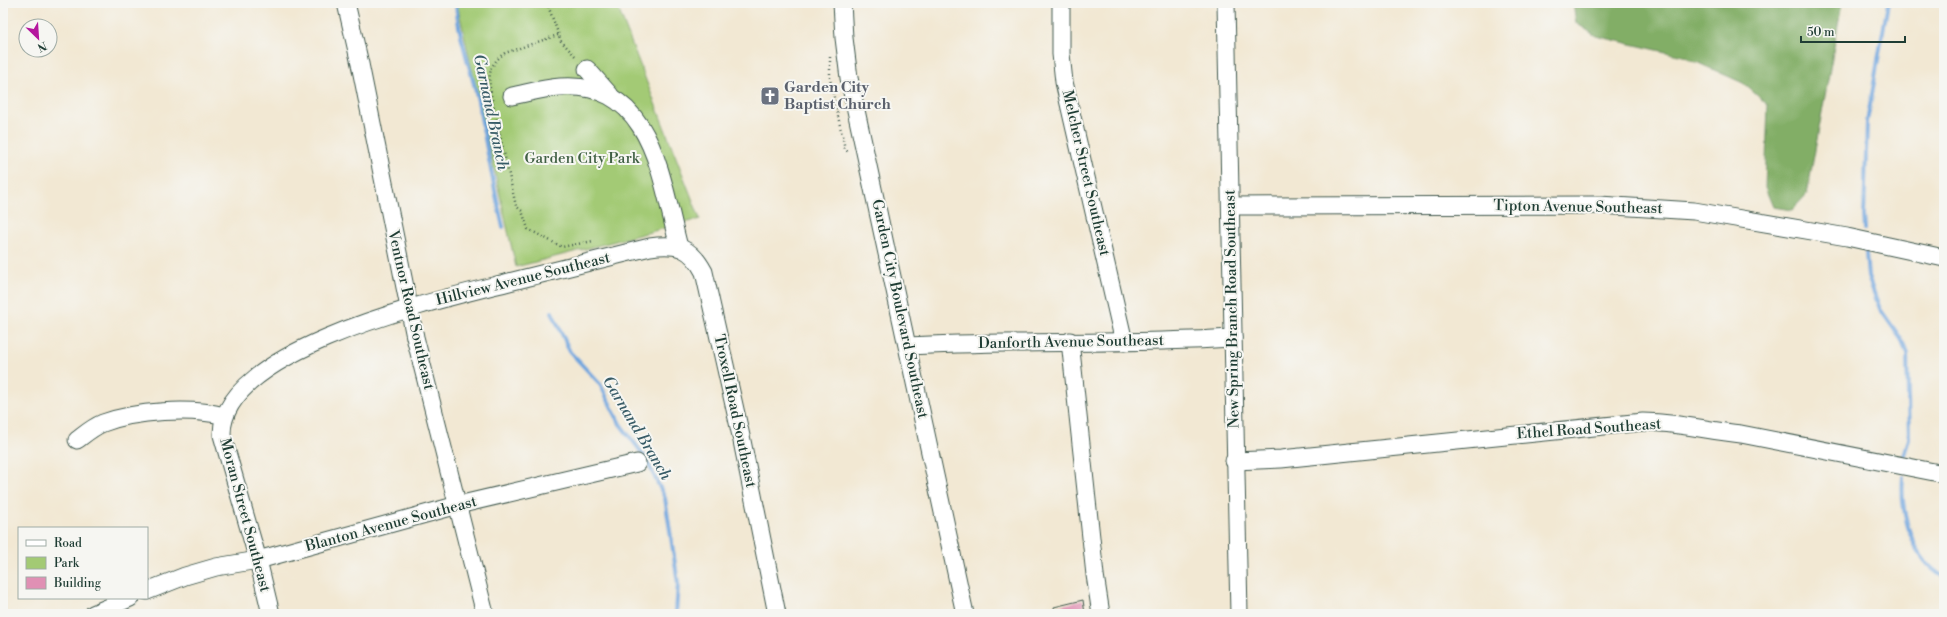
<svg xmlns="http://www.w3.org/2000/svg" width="1947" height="617" font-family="'Libre Bodoni',serif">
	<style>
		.green { fill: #a3ca74; stroke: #618454 }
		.forest { fill: #82ae66; stroke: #50764d }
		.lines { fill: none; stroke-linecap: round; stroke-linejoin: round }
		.stream { stroke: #71a6de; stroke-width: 4 }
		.building { fill: #e090b4 }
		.minor-casing { stroke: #3f574c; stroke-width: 19 }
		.path { stroke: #3f574c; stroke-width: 2.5; stroke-dasharray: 1 3; stroke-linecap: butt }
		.minor { stroke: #fff; stroke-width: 17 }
		.labels { text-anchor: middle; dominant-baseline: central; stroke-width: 4; stroke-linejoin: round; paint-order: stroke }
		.worship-label { font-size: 15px; font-weight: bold; fill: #5b616d; stroke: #f6f6f2; text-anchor: start }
		.park-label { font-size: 15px; fill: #406044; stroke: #f6f6f2 }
		.street-label { font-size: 15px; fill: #1f3d34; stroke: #f6f6f2 }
		.water-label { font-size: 16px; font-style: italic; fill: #385c67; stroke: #f6f6f2 }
	</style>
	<rect width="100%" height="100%" fill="#f6f6f2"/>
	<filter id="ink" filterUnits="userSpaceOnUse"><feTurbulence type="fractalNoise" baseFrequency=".025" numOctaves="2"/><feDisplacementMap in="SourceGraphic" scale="8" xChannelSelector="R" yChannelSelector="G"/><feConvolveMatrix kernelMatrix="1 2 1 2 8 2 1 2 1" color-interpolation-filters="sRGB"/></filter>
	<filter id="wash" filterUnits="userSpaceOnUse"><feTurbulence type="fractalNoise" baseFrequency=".012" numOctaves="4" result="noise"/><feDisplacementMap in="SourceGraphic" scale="16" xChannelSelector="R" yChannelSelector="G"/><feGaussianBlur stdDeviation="0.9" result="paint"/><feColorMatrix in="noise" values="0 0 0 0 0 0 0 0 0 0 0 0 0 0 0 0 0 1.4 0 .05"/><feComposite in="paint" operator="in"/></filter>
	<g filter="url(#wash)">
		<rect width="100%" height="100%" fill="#f2e8d3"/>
		<path class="green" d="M457,3H616L700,219L516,267Z"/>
		<path class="forest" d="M1573,3H1842L1807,194L1792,210L1773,207L1765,188L1768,105L1743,83L1683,56L1596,36L1576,23Z"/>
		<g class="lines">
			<g class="stream">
				<path d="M456,3C458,37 471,68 478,101C486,143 493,185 503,227"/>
				<path d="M1865,229L1864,216L1867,122L1888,3"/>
				<path d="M1866,253L1868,277L1880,309L1901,339L1907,354L1909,439L1904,455"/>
				<path d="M552,312L570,352L600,384L620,424L645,457L665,498L678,583L676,614"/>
				<path d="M1903,477C1900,511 1911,559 1944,577"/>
			</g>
		</g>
		<g id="blocks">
			<path class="building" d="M1083,600L1085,614H1055L1054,607Z"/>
		</g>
	</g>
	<g filter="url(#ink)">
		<use href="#blocks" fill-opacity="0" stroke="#3f574c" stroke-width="1"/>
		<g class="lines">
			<defs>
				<g id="minor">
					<path d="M346,3L360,64L415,337L485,614"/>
					<path d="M842,3L844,38L849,78L965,614"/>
					<path d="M1061,3V54L1064,82L1124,342"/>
					<path d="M1226,3L1239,614"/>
					<path d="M587,69L610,95"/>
					<path d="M512,96C527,93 544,88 560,87C653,80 661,180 679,247"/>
					<path d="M1231,206L1599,205L1694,211L1847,237L1944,258"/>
					<path d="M1070,341L1095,575L1101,614"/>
					<path d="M908,346C1017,340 1125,345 1233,338"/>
					<path d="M77,440C85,434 93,427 103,423C135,411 191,407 224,416"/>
					<path d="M1234,461L1281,459L1643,422C1676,422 1708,431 1741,434L1939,473"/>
					<path d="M147,591L185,576L216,567L258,560L458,505L637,463"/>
					<path d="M93,614L130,598"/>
					<path d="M271,614L258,560L222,435C220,348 443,299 509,282C556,270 603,259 650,247C677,243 691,247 704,272L741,436L777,614"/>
				</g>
			</defs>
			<use href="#minor" class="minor-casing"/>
			<g class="path">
				<path d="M547,3L561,41L577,58"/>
				<path d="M558,35L505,53C488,65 488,76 491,95L516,206L522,211L528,229L562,247L593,241"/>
				<path d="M830,57V79L845,149L849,153"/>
			</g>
			<use href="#minor" class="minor"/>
		</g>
	</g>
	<defs>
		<symbol id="church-square" viewBox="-11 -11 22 22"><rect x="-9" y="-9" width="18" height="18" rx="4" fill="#6b7280" stroke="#f6f6f2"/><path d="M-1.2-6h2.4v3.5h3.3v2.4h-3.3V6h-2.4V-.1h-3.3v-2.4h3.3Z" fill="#fff"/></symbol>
	</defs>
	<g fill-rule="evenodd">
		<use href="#church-square" x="759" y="85" width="22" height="22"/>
	</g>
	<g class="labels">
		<g class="worship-label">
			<text x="784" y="87">Garden City<tspan x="784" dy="17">Baptist Church</tspan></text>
		</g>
		<g class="park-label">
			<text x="582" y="158">Garden City Park</text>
		</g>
		<g class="street-label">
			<text transform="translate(1086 173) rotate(77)">Melcher Street Southeast</text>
			<text transform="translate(1578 207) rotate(1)">Tipton Avenue Southeast</text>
			<text transform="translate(523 279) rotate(-14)">Hillview Avenue Southeast</text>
			<text transform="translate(900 309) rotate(78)">Garden City Boulevard Southeast</text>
			<text transform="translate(1232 309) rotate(-91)">New Spring Branch Road Southeast</text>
			<text transform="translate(411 310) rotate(77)">Ventnor Road Southeast</text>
			<text transform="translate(1071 342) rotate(-1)">Danforth Avenue Southeast</text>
			<text transform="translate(735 411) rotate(78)">Troxell Road Southeast</text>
			<text transform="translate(1589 429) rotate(-4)">Ethel Road Southeast</text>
			<text transform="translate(245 515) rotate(75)">Moran Street Southeast</text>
			<text transform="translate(391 524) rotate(-15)">Blanton Avenue Southeast</text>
		</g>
		<g class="water-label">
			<text transform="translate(491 112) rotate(78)">Garnand Branch</text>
			<text transform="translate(637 428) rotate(59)">Garnand Branch</text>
		</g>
	</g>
	<rect width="1947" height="617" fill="none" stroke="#f6f6f2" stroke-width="16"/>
	<rect x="18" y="527" width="130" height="72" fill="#f6f6f2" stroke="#a0aca6"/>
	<rect x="26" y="540" width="20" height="6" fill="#ffffff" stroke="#a0aca6"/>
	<text x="54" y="547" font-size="12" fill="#1f3d34">Road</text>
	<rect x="26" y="557" width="20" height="12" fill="#a3ca74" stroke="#a0aca6"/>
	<text x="54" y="567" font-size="12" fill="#1f3d34">Park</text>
	<rect x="26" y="577" width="20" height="12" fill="#e090b4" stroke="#a0aca6"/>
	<text x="54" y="587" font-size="12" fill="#1f3d34">Building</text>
	<g transform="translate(38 38) rotate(155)"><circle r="19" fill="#f6f6f2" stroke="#a0aca6"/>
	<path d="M0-3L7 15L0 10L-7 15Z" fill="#b5179e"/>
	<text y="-6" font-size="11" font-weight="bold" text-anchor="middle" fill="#1f3d34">N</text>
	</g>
	<path d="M1801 36v6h104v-6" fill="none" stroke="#1f3d34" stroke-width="2"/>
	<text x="1807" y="36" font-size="12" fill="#1f3d34" stroke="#f6f6f2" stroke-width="3" paint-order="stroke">50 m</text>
</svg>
